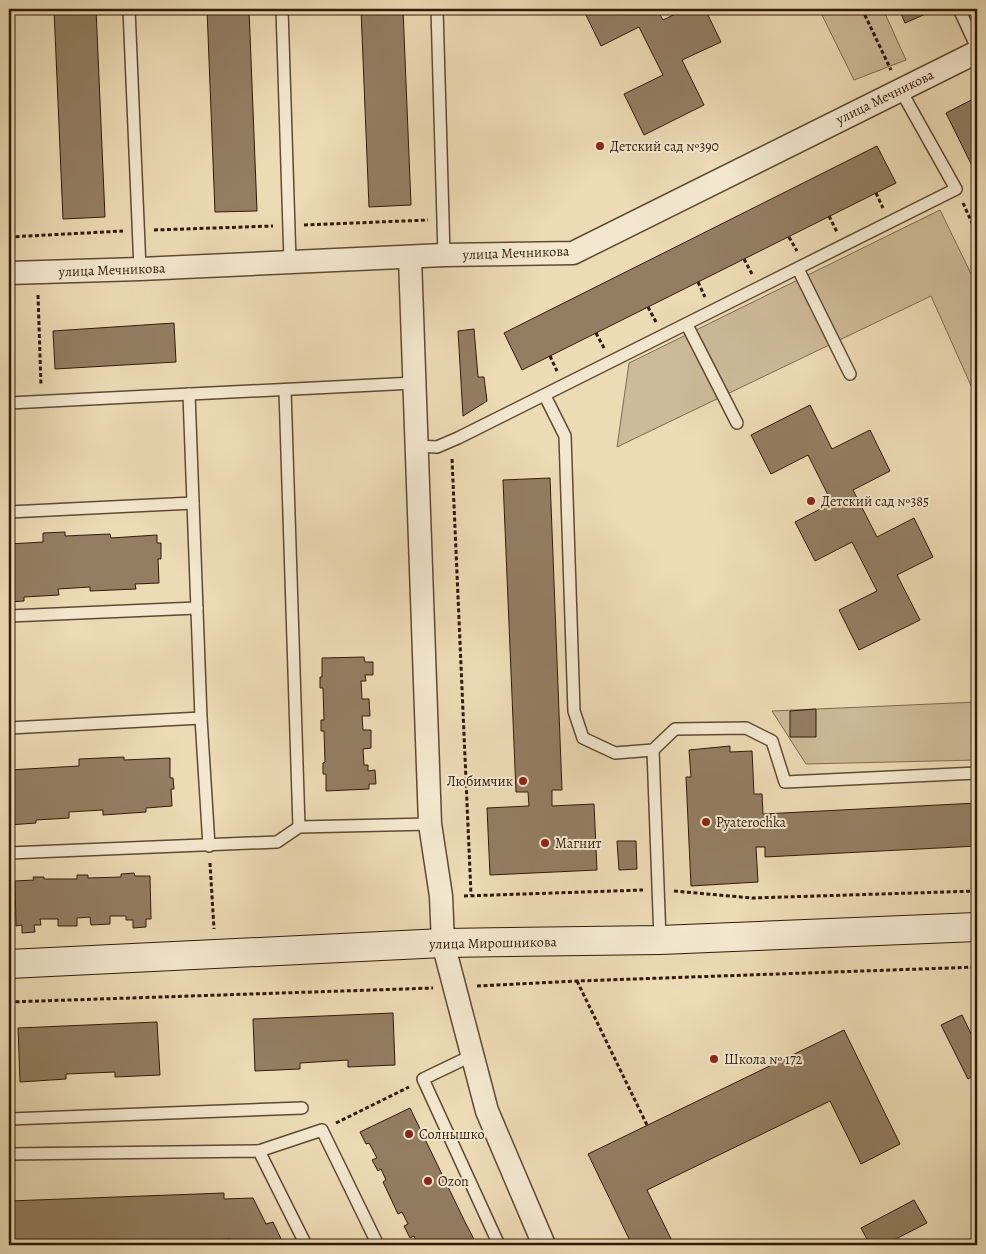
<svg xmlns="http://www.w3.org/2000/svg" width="986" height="1254" font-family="Alegreya,serif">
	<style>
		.green { fill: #ccba98; stroke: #7f6a50 }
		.building { fill: #937e62; stroke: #321a08 }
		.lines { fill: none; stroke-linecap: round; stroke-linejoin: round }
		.lane-casing { stroke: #604a33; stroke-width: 14 }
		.street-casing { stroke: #604a33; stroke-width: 25 }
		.secondary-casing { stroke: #321a08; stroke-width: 30 }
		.path { stroke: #321a08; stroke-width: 3; stroke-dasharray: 4 2.5; stroke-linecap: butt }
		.lane { stroke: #f3e8cf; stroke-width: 11 }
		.street { stroke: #f3e8cf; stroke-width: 22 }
		.secondary { stroke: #f3e8cf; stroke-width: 28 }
		.poi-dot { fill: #8f2418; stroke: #f3e8cf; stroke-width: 2 }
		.labels { text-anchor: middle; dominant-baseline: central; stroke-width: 4; stroke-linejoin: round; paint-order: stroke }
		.street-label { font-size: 14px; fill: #321a08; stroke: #f3e8cf }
		.poi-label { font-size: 14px; fill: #321a08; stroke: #f3e8cf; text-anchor: start }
	</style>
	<rect width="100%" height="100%" fill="#ecdbb5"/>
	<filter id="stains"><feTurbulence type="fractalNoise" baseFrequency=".004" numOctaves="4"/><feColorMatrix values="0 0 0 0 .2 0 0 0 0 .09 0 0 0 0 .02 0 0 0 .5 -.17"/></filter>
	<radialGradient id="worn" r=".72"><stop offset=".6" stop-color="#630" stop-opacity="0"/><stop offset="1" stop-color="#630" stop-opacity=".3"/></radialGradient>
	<g class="green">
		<path d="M819,9H883L906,60L854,80Z"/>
		<path d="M940,210L977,286V399L931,296L617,447L629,363Z"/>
		<path d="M977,702V760L806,764L772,711Z"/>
	</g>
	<g class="building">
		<path d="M54,9H96L105,217L63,219Z"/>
		<path d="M207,9H249L257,211L215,212Z"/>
		<path d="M361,9H403L411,205L369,207Z"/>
		<path d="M583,9H657L663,20L686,9H705L721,42L682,60L704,105L644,135L624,94L663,75L639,27L601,46Z"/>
		<path d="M899,9H937L905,23Z"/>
		<path d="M977,97V176L946,113Z"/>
		<path d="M877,146L896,183L522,370L504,333Z"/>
		<path d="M174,323L176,362L55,369L53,331Z"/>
		<path d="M474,329L478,377H484L487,401L463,416L458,331Z"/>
		<path d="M810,405L832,449L870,430L890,471L853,490L877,537L914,518L933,557L897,575L920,620L859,650L839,610L877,591L852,542L815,561L795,522L832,503L808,455L771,474L751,435Z"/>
		<path d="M550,478L562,790H552V806L594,804L597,870L490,875L487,808L529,806L528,792H516L503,480Z"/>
		<path d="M65,532V536L110,534L111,538L157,535V543H161V559H158L159,583L135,584L136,589L90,591V587L58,589L59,595L24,597V601L9,602V544L43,542V533Z"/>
		<path d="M364,657L365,662H373V675H365L366,681H361L362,699H369L370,716H362L363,730H371V748L363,749L364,765H368V771L375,770L376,784H369V789L326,791V774H323V763L325,762L324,731H321V720H324L323,688H320V677H322V658Z"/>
		<path d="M816,709V737H790V711Z"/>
		<path d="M730,746V752L752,751L754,794H762L763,814L977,803V846L765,857V847H756L758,882L691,886L686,777H691L689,750Z"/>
		<path d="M124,757V760L170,758V778H173L174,789H171L172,806L146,808V812L103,815V810L69,812V818L36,820V823L9,825V770L79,766V759Z"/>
		<path d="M617,841H636L637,869L619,870Z"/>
		<path d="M134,873L135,876H150L151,919H146V927L133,928V920H126V916H110V924L91,925L90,917L77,918V926H58V919H40L41,925H34L35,932L22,933V925L16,926L15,881L34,880L33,877H44V879H77V875H88V878L121,877V874Z"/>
		<path d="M393,1013L395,1065L348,1067V1060L300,1063V1069L255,1071L253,1019Z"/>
		<path d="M962,1015L977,1046V1074L968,1079L941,1025Z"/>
		<path d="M157,1022L160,1075L115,1077V1072L66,1074V1079L20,1082L18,1028Z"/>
		<path d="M844,1030L900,1144L861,1164L830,1101L647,1190L674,1245H632L588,1154Z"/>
		<path d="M410,1108L465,1222L477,1245H418L414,1236L410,1238L404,1226L408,1224L402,1212L398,1214L383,1182L386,1180L381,1169L378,1171L372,1160L377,1158L369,1143L366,1144L360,1132Z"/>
		<path d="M224,1193V1199L253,1198L266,1224L273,1222L284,1245H234L231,1239L102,1245H9V1201Z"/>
		<path d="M914,1200L927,1223L884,1245H870L861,1228Z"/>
	</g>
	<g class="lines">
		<defs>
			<g id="lane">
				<path d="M129,9L140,269"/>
				<path d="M282,9L290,261"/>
				<path d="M437,9L444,255"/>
				<path d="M959,9L977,48"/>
				<path d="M798,269L850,374"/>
				<path d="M687,325L737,423"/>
				<path d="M285,390L299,827"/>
				<path d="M189,394L201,718L209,846"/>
				<path d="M545,396L565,436L574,711L583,738L615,753L653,750L660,940"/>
				<path d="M9,403L414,383"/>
				<path d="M416,446L437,447L458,438L956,189L900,89"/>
				<path d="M9,512L193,503"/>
				<path d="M9,616L197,608"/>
				<path d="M9,728L201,718"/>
				<path d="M653,750L675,729L746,728L772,741L785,782L977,773"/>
				<path d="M9,853L277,842L299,827L430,824"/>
				<path d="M473,1055L423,1079L499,1245"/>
				<path d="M9,1119L302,1108"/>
				<path d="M259,1151L322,1130L378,1245"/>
				<path d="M9,1154L259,1151L306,1245"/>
			</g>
			<g id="street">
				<path d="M410,258L430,824L441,896L443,943L487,1111L544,1245"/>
				<path d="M9,273L140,269L444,255L573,253L977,52"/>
			</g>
			<path id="secondary" d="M9,964L443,943L660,940L977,927"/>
		</defs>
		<use href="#lane" class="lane-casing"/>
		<use href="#street" class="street-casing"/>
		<use href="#secondary" class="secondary-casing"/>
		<g class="path">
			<path d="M862,9L891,70"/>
			<path d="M876,193L883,208"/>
			<path d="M963,203L977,234"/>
			<path d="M829,216L837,232"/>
			<path d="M304,225L428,220"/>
			<path d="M154,230L273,226"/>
			<path d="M9,237L123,231"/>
			<path d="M789,237L797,251"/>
			<path d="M744,259L752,274"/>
			<path d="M698,282L705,297"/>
			<path d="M38,295L41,386"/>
			<path d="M648,307L656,322"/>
			<path d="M596,333L604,348"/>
			<path d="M550,356L557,371"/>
			<path d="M452,459L471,895"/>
			<path d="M210,863L214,929"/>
			<path d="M674,891L752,898L977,891"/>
			<path d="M464,896L643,890"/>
			<path d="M577,981L647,1125"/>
			<path d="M477,986L577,981L977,967"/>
			<path d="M9,1002L433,988"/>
			<path d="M336,1123L409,1087"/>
		</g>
		<use href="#lane" class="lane"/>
		<use href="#street" class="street"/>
		<use href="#secondary" class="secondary"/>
	</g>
	<g class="poi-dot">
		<circle cx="600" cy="146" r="5"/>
		<circle cx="811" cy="501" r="5"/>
		<circle cx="523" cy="781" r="5"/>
		<circle cx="706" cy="822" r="5"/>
		<circle cx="545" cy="843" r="5"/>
		<circle cx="714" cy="1059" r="5"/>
		<circle cx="409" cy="1134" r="5"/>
		<circle cx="428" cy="1181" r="5"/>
	</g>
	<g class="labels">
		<g class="street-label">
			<text transform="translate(885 97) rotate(-26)">улица Мечникова</text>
			<text transform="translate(516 253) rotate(-2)">улица Мечникова</text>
			<text transform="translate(112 270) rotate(-2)">улица Мечникова</text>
			<text transform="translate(493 943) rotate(-1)">улица Мирошникова</text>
		</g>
		<g class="poi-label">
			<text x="610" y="146">Детский сад №390</text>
			<text x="821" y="501">Детский сад №385</text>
			<text x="513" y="781" text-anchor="end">Любимчик</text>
			<text x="716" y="822">Pyaterochka</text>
			<text x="555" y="843">Магнит</text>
			<text x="724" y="1059">Школа № 172</text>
			<text x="419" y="1134">Солнышко</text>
			<text x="438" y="1181">Ozon</text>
		</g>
	</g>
	<rect width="986" height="1254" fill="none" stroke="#ecdbb5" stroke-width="30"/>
	<rect x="10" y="10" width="966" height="1234" fill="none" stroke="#321a08" stroke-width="2.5"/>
	<rect x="15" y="15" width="956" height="1224" fill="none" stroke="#321a08"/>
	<rect width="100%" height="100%" filter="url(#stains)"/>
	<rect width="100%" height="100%" fill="url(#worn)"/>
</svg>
